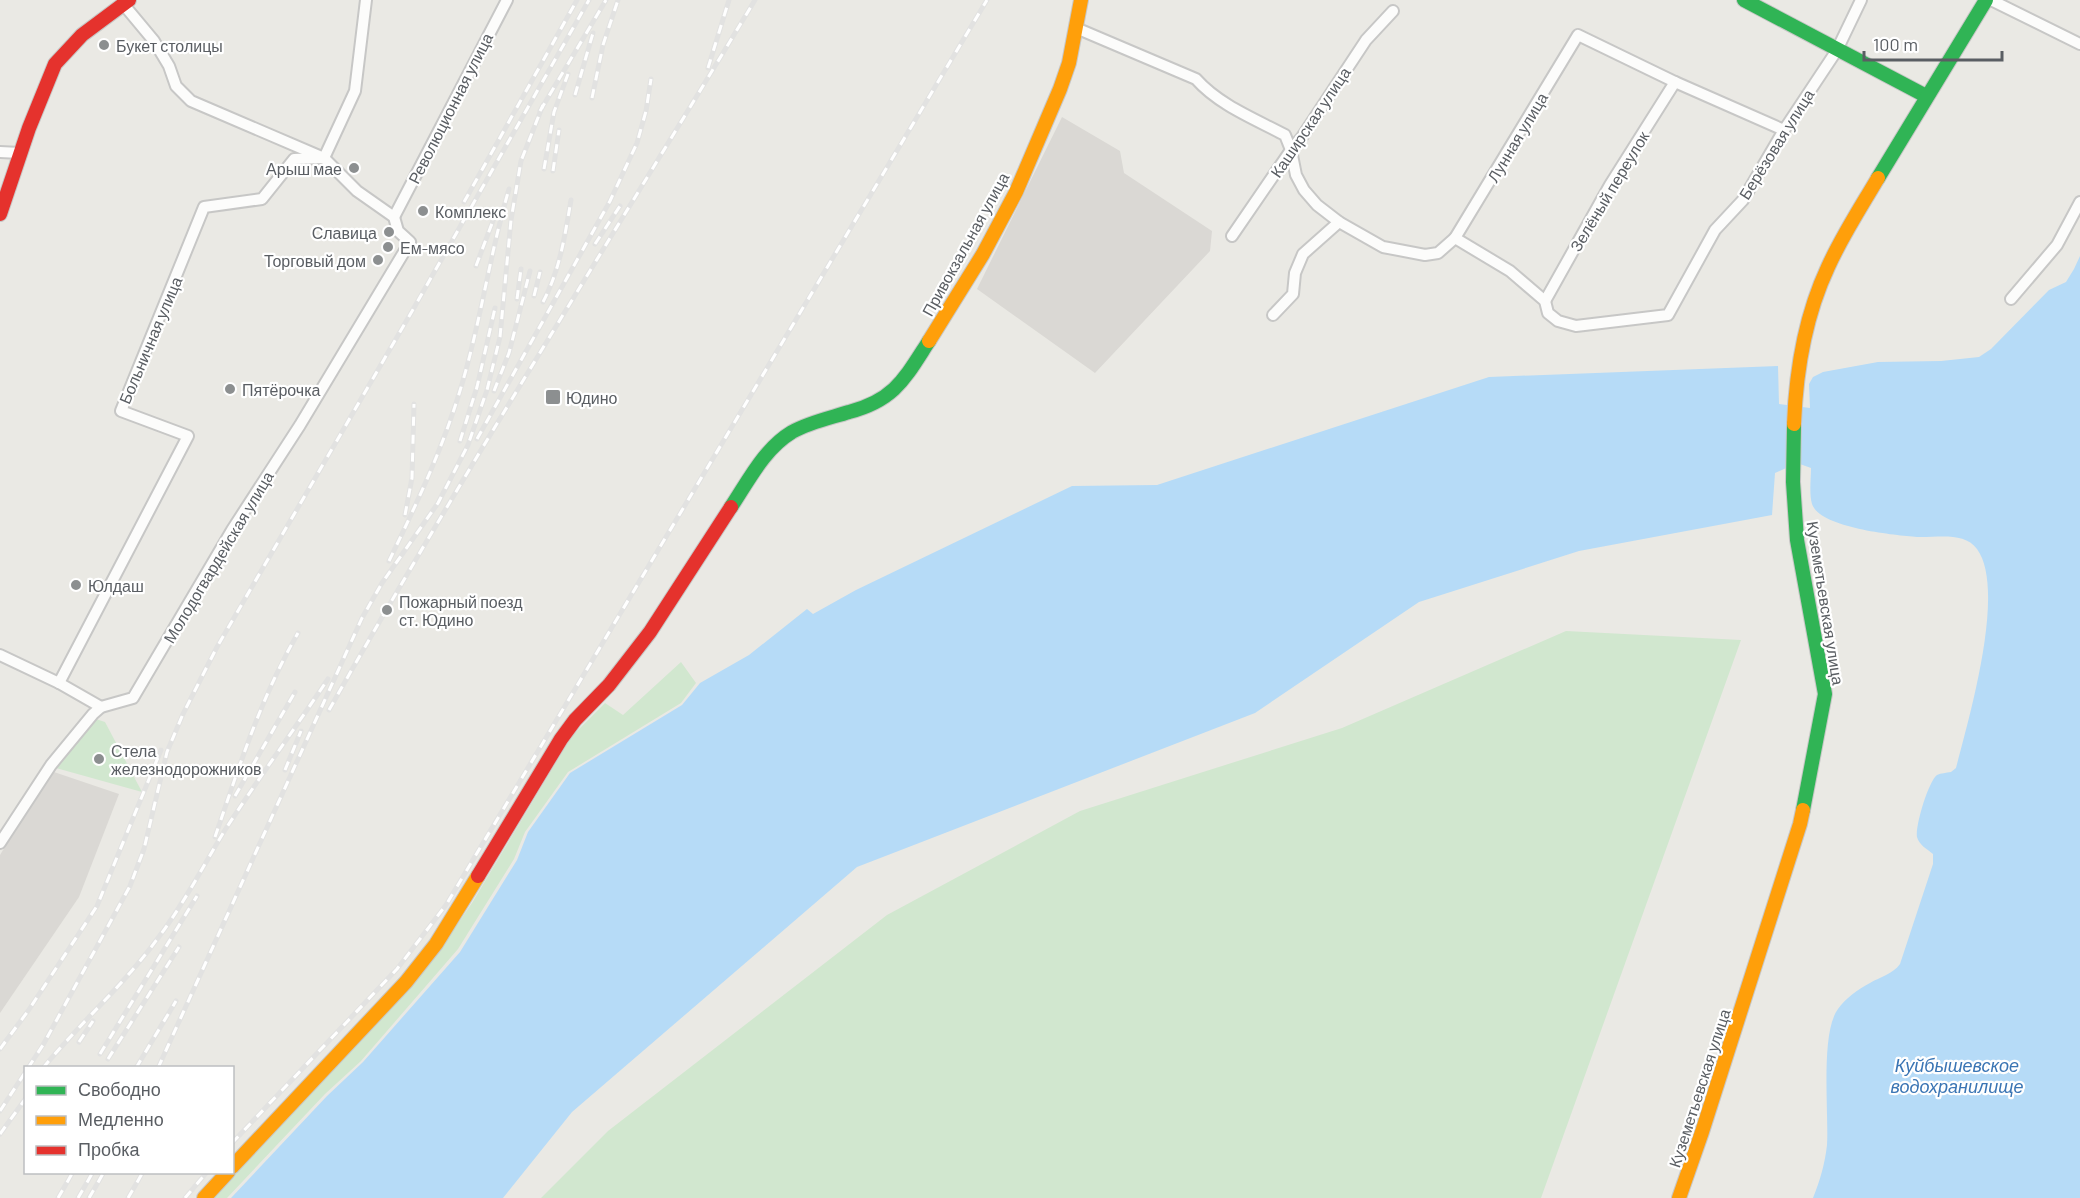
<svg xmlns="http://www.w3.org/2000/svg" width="2080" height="1198" font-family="Barlow,sans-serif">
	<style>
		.industrial { fill: #dad8d4 }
		.green { fill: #d1e7cf }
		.water { fill: #b6dbf7 }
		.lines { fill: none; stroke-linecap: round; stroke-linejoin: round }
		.street-casing { stroke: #c7c7c6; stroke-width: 14 }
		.fast-casing { stroke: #c7c7c6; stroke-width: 16 }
		.slow-casing { stroke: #c7c7c6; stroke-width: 16 }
		.jam-casing { stroke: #c7c7c6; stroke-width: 16 }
		.street { stroke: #fcfcfb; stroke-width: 10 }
		.fast { stroke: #30b455; stroke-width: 14 }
		.slow { stroke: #ff9f0a; stroke-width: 14 }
		.jam { stroke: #e5322d; stroke-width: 14 }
		.rail-casing { stroke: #e2e2e1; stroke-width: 5 }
		.rail { stroke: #fff; stroke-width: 3; stroke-dasharray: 9; stroke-linecap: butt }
		.poi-dot { fill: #8c8f90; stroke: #fff; stroke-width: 2 }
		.labels { text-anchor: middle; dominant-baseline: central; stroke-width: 4.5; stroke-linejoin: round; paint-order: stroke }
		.poi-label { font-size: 16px; fill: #5a5e63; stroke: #fff; text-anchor: start }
		.street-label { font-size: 16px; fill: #5a5e63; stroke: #fff }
		.water-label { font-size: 18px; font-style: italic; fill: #3a75b4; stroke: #fff }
	</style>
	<rect width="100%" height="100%" fill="#eae9e4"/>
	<g class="industrial">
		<path d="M1062,117L1120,151L1124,173L1212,231L1210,251L1095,373L977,289Z"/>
		<path d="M51,771L119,794L79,897L0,1013V855Z"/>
	</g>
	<g class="green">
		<path d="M1566,631L1741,640L1541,1198H541L608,1131L887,915L1080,811L1342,728Z"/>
		<path d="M681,662L696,683L681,703L568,772L525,832L514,859L458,949L361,1061L325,1094L227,1198H213L441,948L472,903L572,736L605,703L623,715Z"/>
		<path d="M96,719L105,722L142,792L56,768Z"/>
	</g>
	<path class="water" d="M2080,256V1198H1813C1820,1181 1825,1163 1827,1145C1829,1114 1820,1033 1838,1009C1845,999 1858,989 1870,983C1880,977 1893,974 1900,964L1933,864V854C1927,849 1919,845 1917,837C1915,827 1928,782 1937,775C1941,773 1946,773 1951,772L1956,768C1968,721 2007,590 1977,549C1964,531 1936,538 1917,537C1894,535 1820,528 1812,504C1809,494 1811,478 1811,468L1797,463L1775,473L1772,515L1579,551L1419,602L1255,713L857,867L572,1112L503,1198H231L327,1096L363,1062L460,952L517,860L528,832L570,773L682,705L700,683L749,655L807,609L813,614L856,590L1072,486L1157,485L1489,377L1778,366L1779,404L1810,408L1809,384L1813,377L1823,372L1878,362L1941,361L1979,357L1991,349L2049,290L2066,282L2074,269Z"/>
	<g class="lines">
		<defs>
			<g id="street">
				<path d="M1991,0L2080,44"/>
				<path d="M1076,28L1196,79C1219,105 1255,119 1285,135L1291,150L1296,175L1304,190L1317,205L1339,222L1383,247L1425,255L1438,253L1455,238L1510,271L1545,301L1548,313L1558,321L1576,326L1668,315L1715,230L1743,200L1784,130L1837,50L1861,0"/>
				<path d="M0,152L20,153"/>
				<path d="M394,217L507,0"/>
				<path d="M1232,236L1291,150L1302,137L1366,40L1393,11"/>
				<path d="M1455,238L1578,35L1675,82L1784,130"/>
				<path d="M2011,299L2057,245L2080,202"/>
				<path d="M1545,301L1610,185L1675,82"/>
				<path d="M1273,315L1293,294L1295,273L1303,254L1339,222"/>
				<path d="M0,655L59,683L101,707"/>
				<path d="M59,683L188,436L121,411L204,207L262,199L294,159L324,158L355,91L366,0"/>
				<path d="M0,843L51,765L93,714L101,707L133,698L232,530L300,425L410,242L398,231L394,217L357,191L324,158L191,101L176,86L169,66L154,41L124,5"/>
			</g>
			<g id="fast">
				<path d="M1744,0L1926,96"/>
				<path d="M1878,178L1986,0"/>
				<path d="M1794,424L1793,482L1797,540L1825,694L1803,810"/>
				<path d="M731,507C749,480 764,449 792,432C810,422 830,418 849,412C895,400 905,378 929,341"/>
			</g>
			<g id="slow">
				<path d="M929,341L983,254L1016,192L1060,89L1069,63L1081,0"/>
				<path d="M1794,424C1796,371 1805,316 1828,267C1842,236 1861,207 1878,178"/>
				<path d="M232,1167L406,982L436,944L478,876"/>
				<path d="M204,1198L228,1172"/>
				<path d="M1679,1198L1702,1132L1800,824L1803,810"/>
			</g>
			<g id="jam">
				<path d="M0,214L29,128L55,64L82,35L129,0"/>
				<path d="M478,876L561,739L575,720L609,685L650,632L731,507"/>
			</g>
		</defs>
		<use href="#street" class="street-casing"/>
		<use href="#fast" class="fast-casing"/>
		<use href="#slow" class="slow-casing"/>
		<use href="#jam" class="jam-casing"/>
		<use href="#street" class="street"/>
		<use href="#fast" class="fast"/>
		<use href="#slow" class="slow"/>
		<use href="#jam" class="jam"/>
		<defs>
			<g id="rail">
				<path d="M708,68L729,0"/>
				<path d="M575,95L593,33"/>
				<path d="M592,98L603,45L618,0"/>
				<path d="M540,111L606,0"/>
				<path d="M544,169L554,112L568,74"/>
				<path d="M553,171L559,130"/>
				<path d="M464,202L577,0"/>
				<path d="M595,244L620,206"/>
				<path d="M476,266L494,218"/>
				<path d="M534,296L540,272"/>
				<path d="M517,299L521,269"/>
				<path d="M543,302C560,270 565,235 571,200"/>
				<path d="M494,391L509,353L530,271"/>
				<path d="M477,439L610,201L637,143L646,111L651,79"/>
				<path d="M460,441L477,387L495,308"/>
				<path d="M405,515L412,478L414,404"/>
				<path d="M389,561C417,503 444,446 462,384C481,320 490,253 509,189"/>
				<path d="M329,710C465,469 613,236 755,0"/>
				<path d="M285,770L301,731"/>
				<path d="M235,796L295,692"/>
				<path d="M215,837C239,767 261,697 298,633"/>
				<path d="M79,1042L93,1021"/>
				<path d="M0,1049L28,1011L97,906L161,750"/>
				<path d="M100,1054L197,896"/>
				<path d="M108,1059L179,947"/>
				<path d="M28,1068L43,1045L130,886L144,849L167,752L183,714L217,647L411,313L589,0"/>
				<path d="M43,1068C80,1023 124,985 158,938C184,904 203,866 225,830C258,779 294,730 328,679"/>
				<path d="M136,1068L176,1001"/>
				<path d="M158,1068L362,618L382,583L438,503L468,445L487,390L500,337L511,220L521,161L543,105"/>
				<path d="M0,1111L26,1071"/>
				<path d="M0,1134L26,1098"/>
				<path d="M232,1143L397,969L446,905L987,0"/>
				<path d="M58,1198L73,1172"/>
				<path d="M78,1198L93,1172"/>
				<path d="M89,1198L104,1172"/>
				<path d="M128,1198L143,1172"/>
				<path d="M185,1198L207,1172"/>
			</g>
		</defs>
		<use href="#rail" class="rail-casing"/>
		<use href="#rail" class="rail"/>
	</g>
	<g class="poi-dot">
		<circle cx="104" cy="45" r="6"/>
		<circle cx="354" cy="168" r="6"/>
		<circle cx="423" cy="211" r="6"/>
		<circle cx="389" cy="232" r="6"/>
		<circle cx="388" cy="247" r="6"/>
		<circle cx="378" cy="260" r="6"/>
		<circle cx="230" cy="389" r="6"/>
		<rect x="545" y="389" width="16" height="16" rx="3"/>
		<circle cx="76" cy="585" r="6"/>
		<circle cx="387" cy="610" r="6"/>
		<circle cx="99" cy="759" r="6"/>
	</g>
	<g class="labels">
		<g class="poi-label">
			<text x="116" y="45">Букет столицы</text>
			<text x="342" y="168" text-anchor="end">Арыш мае</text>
			<text x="435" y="211">Комплекс</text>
			<text x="377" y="232" text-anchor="end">Славица</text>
			<text x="400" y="247">Ем-мясо</text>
			<text x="366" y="260" text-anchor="end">Торговый дом</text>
			<text x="242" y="389">Пятёрочка</text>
			<text x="566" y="397">Юдино</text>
			<text x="88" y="585">Юлдаш</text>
			<text x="399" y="601">Пожарный поезд<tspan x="399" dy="18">ст. Юдино</tspan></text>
			<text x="111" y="750">Стела<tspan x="111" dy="18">железнодорожников</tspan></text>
		</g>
		<g class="street-label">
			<text transform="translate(450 108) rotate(-63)">Революционная улица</text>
			<text transform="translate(1310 122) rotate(-56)">Каширская улица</text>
			<text transform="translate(1517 137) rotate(-59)">Лунная улица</text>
			<text transform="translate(1776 144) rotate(-58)">Берёзовая улица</text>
			<text transform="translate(1609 191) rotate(-59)">Зелёный переулок</text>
			<text transform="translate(965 244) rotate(-61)">Привокзальная улица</text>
			<text transform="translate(150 340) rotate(-67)">Больничная улица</text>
			<text transform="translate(218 557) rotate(-59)">Молодогвардейская улица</text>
			<text transform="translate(1826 603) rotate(81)">Куземетьевская улица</text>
			<text transform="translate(1699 1088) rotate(-72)">Куземетьевская улица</text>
		</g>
		<g class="water-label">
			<text x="1957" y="1065">Куйбышевское<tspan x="1957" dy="21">водохранилище</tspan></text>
		</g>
	</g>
	<rect x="24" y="1066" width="210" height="108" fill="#ffffff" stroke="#bdbfc1" stroke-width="1.5"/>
	<rect x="36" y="1086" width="30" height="9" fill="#30b455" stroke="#bdbfc1" stroke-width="1.5"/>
	<text x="78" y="1096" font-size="18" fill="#5a5e63">Свободно</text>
	<rect x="36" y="1116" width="30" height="9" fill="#ff9f0a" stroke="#bdbfc1" stroke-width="1.5"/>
	<text x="78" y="1126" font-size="18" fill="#5a5e63">Медленно</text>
	<rect x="36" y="1146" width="30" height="9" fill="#e5322d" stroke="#bdbfc1" stroke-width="1.5"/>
	<text x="78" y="1156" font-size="18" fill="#5a5e63">Пробка</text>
	<path d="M1864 51v9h138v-9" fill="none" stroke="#5a5e63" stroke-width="3"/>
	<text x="1873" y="51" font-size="18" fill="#5a5e63" stroke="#ffffff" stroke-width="4.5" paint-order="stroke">100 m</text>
</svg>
